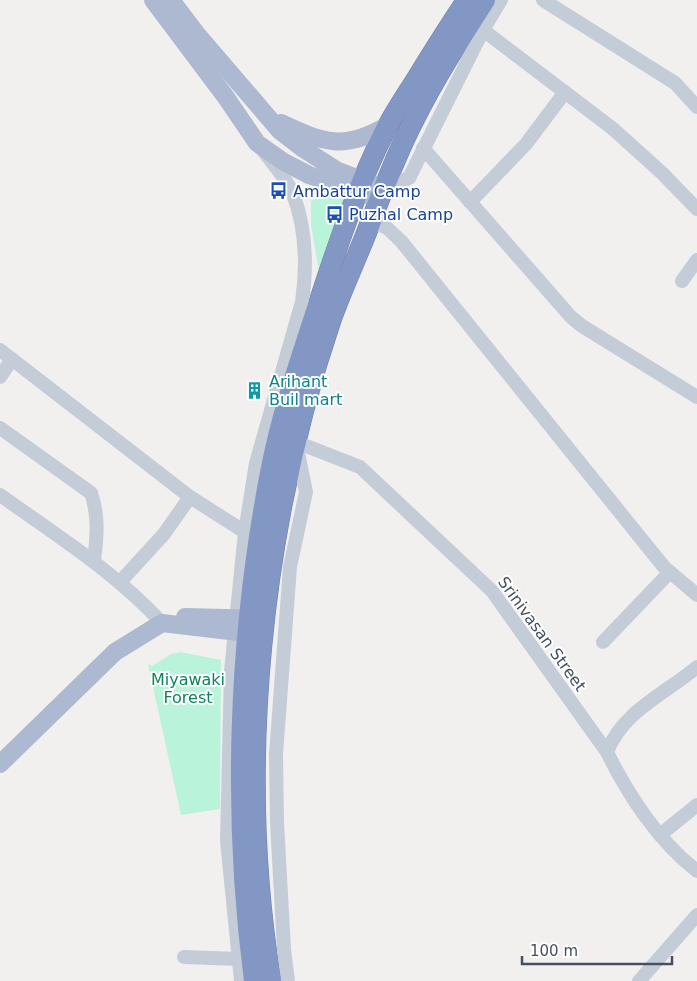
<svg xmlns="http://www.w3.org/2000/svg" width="697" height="981" font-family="'DejaVu Sans',sans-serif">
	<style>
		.green { fill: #b9f4da }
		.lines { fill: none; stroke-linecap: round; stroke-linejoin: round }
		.highway-casing { stroke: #6d82b0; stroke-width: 21 }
		.minor { stroke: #c4ccd8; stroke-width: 14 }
		.major { stroke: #acb9d1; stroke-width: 18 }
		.highway { stroke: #8297c4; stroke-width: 20 }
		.labels { text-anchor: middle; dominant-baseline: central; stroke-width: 4; stroke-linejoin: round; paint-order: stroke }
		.transit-label { font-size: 16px; fill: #164399; stroke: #fff; text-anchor: start }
		.culture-label { font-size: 16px; fill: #0d838f; stroke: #fff; text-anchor: start }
		.street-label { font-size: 16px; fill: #454f5f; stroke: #fff }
		.park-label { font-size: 16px; fill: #0d845c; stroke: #fff }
	</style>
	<rect width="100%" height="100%" fill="#f2f0ef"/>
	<g class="green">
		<path d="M332,192L344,200L319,272L311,225V200Z"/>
		<path d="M181,652L221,660L220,809L181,815L148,664L152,666L171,654Z"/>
	</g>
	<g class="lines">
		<defs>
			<g id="highway">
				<path d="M254,981C232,813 238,639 270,473C281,414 301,357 320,299C339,241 359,182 387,127C396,110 407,94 417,78C433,52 449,26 467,0"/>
				<path d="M271,981C236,766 261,526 331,320C341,292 353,266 364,239C380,199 394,158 414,120C435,78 460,39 485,0"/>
			</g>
		</defs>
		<use href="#highway" class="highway-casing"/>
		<g class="minor">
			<path d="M543,0L675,83L697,107"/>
			<path d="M483,30L612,128L662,173L697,209"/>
			<path d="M423,148L571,317L582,326L697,397"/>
			<path d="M383,188L409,178L483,30L501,0"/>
			<path d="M470,202L526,144L565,92"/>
			<path d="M370,222L386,227L401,241L664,567L697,595"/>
			<path d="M682,281L697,260"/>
			<path d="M0,350L190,497L245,532"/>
			<path d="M0,377L12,359"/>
			<path d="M0,428L91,493C99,516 97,537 94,561"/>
			<path d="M296,442L360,467L492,591L607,752C628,795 659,842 697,871"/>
			<path d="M0,495C56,535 115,572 162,623"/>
			<path d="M120,582L164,534L190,497"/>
			<path d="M603,642L670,572"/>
			<path d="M607,752C623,711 665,694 697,667"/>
			<path d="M660,835L697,805"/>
			<path d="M184,957L239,959"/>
			<path d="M241,981L227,841L231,671L245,532L256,463L302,302C307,267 306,228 293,194C287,179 272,163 262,149"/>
			<path d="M288,981L284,949L277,822L276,754L290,567L306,492L297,448"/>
			<path d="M639,981L697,915"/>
		</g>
		<g class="major">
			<path d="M153,0L225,96L257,143L284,162L309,175L378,199"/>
			<path d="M171,0L196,33L280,131L302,148L338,171L383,188"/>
			<path d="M281,123C323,143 345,151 388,125"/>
			<path d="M185,617L262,619"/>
			<path d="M0,764L115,652L162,623L262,635"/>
		</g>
		<use href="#highway" class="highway"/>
	</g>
	<defs>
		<symbol id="bus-bare" viewBox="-9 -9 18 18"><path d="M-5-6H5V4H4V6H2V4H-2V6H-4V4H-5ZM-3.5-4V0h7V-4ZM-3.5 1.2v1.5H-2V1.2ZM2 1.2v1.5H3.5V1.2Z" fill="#1a4fb4" stroke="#fff" stroke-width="2.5" paint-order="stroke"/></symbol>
		<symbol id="building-bare" viewBox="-9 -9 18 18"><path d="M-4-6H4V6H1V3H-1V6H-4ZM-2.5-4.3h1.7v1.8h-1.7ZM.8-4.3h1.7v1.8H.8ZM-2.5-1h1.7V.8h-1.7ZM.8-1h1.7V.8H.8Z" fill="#0f9aa8" stroke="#fff" stroke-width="2.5" paint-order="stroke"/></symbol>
	</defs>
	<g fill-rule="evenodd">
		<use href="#bus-bare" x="266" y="178" width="25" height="25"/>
		<use href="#bus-bare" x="322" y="202" width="25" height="25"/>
		<use href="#building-bare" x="242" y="378" width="25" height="25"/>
	</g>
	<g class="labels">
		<g class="transit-label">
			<text x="293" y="191">Ambattur Camp</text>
			<text x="349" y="214">Puzhal Camp</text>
		</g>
		<g class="culture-label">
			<text x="269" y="381">Arihant<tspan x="269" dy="18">Buil mart</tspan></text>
		</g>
		<g class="street-label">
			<text transform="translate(542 634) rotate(54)">Srinivasan Street</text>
		</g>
		<g class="park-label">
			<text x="188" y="679">Miyawaki<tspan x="188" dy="18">Forest</tspan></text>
		</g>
	</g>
	<path d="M522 956v8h150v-8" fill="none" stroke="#454f5f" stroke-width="2.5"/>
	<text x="530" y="956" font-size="15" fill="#454f5f" stroke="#ffffff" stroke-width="4" paint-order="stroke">100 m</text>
</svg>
